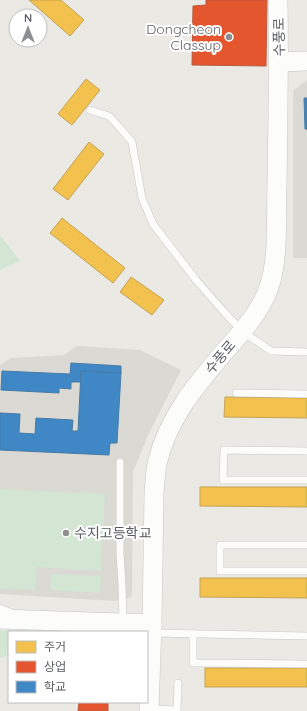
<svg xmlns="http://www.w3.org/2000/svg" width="307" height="711" font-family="Quicksand,'Noto Sans KR',sans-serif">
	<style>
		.education { fill: #dad9d3 }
		.green { fill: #d3e5d3 }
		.homes { fill: #f2c14e; stroke: #c5a354 }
		.shops { fill: #e4572e; stroke: #bb593e }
		.schools { fill: #3f88c5; stroke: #477ba7 }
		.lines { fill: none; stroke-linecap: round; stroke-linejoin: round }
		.lane-casing { stroke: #c7c7c7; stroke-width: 8 }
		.secondary-casing { stroke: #c5c6c4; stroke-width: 20 }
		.lane { stroke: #fcfcfb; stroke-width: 7 }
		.secondary { stroke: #fcfcfb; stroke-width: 19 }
		.poi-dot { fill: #8d8e90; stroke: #fff; stroke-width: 1.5 }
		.labels { text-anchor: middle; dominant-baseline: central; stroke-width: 4; stroke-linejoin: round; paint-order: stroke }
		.poi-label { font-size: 14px; fill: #5b5d62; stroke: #fff; text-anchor: end }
		.street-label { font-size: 14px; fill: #5b5d62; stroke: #fff }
	</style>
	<rect width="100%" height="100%" fill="#eae9e4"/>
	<g class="education">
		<path d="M307,80V258H293V91Z"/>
		<path d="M77,346L140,350L181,370L148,435L133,472L132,597L115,601L0,594V365L11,358L64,355Z"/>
	</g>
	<g class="green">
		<path d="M0,235L20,261L0,270Z"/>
		<path d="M0,489L105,494L101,571L37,567L35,590L0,589Z"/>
		<path d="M51,574L101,576L100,593L50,590Z"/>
		<path d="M0,630H43L40,632H9V655L0,658Z"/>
	</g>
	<g class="homes">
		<path d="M29,0H61L84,20L70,36Z"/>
		<path d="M86,79L100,90L72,125L58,114Z"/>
		<path d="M89,142L104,154L68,200L53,189Z"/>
		<path d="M62,218L125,268L113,283L50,233Z"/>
		<path d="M131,277L164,300L152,315L120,292Z"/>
		<path d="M225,397L307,398V418L224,417Z"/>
		<path d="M200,487H307V507L200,506Z"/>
		<path d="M200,578H307V598L200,597Z"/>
		<rect x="205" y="668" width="102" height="19"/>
	</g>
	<g class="shops">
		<path d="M206,0H267L266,66L192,65L193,6L206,5Z"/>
		<path d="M74,702H108V711H78L79,702Z"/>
	</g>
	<g class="schools">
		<path d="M304,98H307V129H305Z"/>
		<path d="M71,363L121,366V373L81,371V382H71V389L59,388V393L1,390L2,371L70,374Z"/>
		<path d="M81,371L121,373L117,443H110L109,455L0,450V413L20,414L19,433L35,434L36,418L73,420L72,431H78Z"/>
	</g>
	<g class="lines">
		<defs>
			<g id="lane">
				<path d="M90,110L109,116L120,128L132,142L142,198L153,224L196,280L225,313L242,331L271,351L307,352"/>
				<path d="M236,393L307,394"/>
				<path d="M307,451L224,450L223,480H307"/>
				<path d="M120,462V553L122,585L123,623"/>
				<path d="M307,545H220V571H307"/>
				<path d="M0,608L12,613"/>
				<path d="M152,633L307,636"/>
				<path d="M193,634V663L307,664"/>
				<path d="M149,709L177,710L178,683"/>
			</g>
			<g id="secondary">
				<path d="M279,62L307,61"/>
				<path d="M0,619L152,624"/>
				<path d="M149,711L152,624L154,494C155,484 155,474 157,464C167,419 196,385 225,351C242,332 261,311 269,287C279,258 276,216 277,185C278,123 279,62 278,0"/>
			</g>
		</defs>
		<use href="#lane" class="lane-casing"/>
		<use href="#secondary" class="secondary-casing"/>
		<use href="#lane" class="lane"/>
		<use href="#secondary" class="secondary"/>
	</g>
	<g class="poi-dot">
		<circle cx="229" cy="37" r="4"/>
		<circle cx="66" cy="533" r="4"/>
	</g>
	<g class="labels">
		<g class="poi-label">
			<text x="221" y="29">Dongcheon<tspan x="221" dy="16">Classup</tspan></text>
			<text x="74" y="533" text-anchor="start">수지고등학교</text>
		</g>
		<g class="street-label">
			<text transform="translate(279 37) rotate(-91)">수풍로</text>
			<text transform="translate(220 357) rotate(-50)">수풍로</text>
		</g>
	</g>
	<rect x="8" y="631" width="140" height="72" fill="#ffffff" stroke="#bdbec0"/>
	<rect x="16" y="641" width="20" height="12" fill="#f2c14e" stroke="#bdbec0"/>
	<text x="44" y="651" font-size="12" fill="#5b5d62">주거</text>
	<rect x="16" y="661" width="20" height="12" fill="#e4572e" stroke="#bdbec0"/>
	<text x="44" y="671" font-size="12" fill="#5b5d62">상업</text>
	<rect x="16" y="681" width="20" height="12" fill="#3f88c5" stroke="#bdbec0"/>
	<text x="44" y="691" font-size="12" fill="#5b5d62">학교</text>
	<g transform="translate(28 28)"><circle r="19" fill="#ffffff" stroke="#bdbec0"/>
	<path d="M0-3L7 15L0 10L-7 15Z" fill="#8d8e90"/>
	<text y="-6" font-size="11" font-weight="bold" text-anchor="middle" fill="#5b5d62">N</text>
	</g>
</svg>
